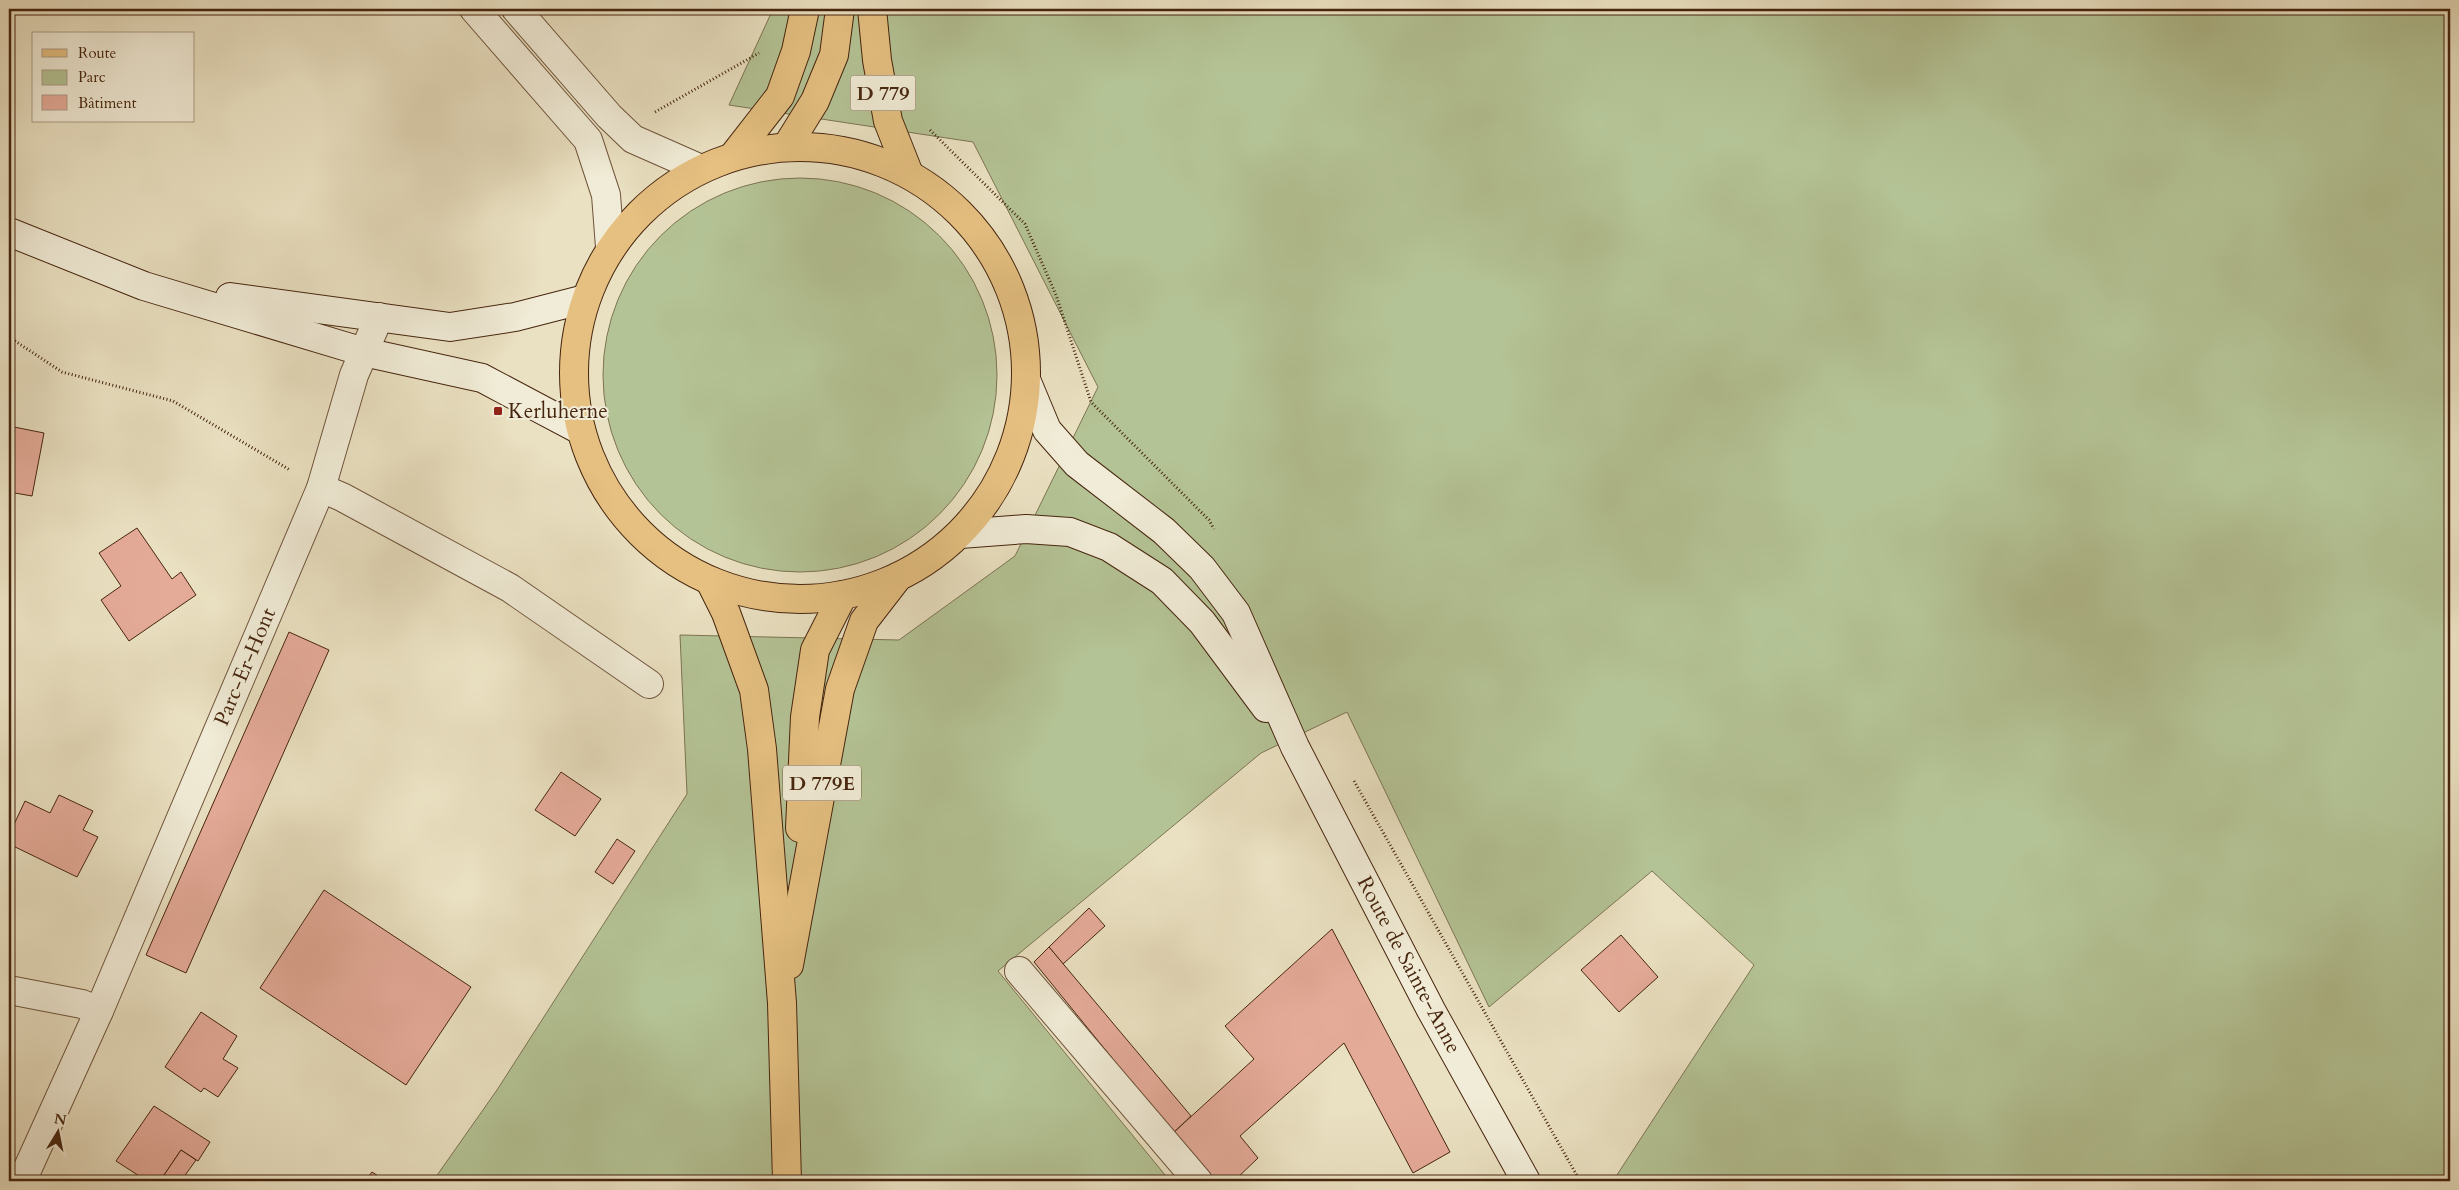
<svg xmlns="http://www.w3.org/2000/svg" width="2459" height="1190" font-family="Cardo,serif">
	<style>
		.green { fill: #b4c395; stroke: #7d7452 }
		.building { fill: #e5ab99; stroke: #46250e }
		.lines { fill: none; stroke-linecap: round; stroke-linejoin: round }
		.street-casing { stroke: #6f543b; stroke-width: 30 }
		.secondary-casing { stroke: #46250e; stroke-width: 30 }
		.primary-casing { stroke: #46250e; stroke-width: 30 }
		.path { stroke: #46250e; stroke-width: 3; stroke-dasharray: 1 2.5; stroke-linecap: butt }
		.street { stroke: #f1ecd7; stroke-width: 28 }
		.secondary { stroke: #f1ecd7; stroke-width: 28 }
		.primary { stroke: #e5c081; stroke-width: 28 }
		.poi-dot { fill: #8f2418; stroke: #f1ecd7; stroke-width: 2 }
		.labels { text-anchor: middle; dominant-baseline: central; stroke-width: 4; stroke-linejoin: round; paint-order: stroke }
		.shield { fill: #f1ecd7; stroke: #79614a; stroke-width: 1 }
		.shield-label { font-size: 20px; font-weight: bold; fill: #46250e }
		.poi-label { font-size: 21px; fill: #46250e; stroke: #f1ecd7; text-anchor: start }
		.street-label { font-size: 21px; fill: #46250e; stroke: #f1ecd7 }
	</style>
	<rect width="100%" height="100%" fill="#eae1c2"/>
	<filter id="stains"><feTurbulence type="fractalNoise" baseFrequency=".004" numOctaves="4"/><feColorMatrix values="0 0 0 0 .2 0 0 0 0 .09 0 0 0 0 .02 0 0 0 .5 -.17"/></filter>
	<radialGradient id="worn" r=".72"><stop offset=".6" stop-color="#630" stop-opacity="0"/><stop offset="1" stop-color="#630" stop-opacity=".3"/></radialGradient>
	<g class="green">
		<path d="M773,9H2450V1181H1613L1754,965L1652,871L1489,1007L1347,712L1261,753L998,971L1170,1181H433L497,1090L687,794L680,635L899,640L1015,556L1098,387L973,142L729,105Z"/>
		<circle cx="800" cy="375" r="197"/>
	</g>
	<g class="building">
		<path d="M9,426L44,433L32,496L9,492Z"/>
		<path d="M137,528L172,579L181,572L196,595L129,641L101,600L121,586L99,553Z"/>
		<path d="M289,632L329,650L186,973L146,955Z"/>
		<path d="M561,772L601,799L575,836L535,810Z"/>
		<path d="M59,795L93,811L83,830L98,837L77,877L9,844V835L25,801L50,813Z"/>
		<path d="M617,839L635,851L613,884L595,872Z"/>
		<path d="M324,890L471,987L406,1085L260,988Z"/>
		<path d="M1089,908L1105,926L1063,964L1049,947Z"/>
		<path d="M1332,929L1450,1152L1413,1173L1344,1043L1240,1136L1258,1158L1234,1181H1214L1173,1133L1254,1059L1225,1026Z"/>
		<path d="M1621,935L1658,977L1619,1012L1581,970Z"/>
		<path d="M1049,947L1191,1116L1173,1133L1034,962Z"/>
		<path d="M201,1012L237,1036L223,1059L238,1068L218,1097L204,1088L201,1092L165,1067Z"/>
		<path d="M154,1106L210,1142L198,1161L181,1150L160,1181H147L116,1161Z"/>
		<path d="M181,1150L196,1160L181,1181H160Z"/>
		<path d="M372,1172L386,1181H365Z"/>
	</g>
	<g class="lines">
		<defs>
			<g id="street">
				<path d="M474,9L588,140L606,195L610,247"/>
				<path d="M516,9L609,116L633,139L701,169"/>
				<path d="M321,488L342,497L510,588L649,684"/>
				<path d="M1019,971L1198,1181"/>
				<path d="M9,990L82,1004L99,1011"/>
				<path d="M22,1181L99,1011L321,488L354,375L379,317"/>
			</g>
			<g id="secondary">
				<path d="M9,232L144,286L364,352L482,378L580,430"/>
				<path d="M230,297L450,327L515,317L585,299"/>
				<path d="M1027,382L1047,430L1077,464L1164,531L1202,568L1236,613L1295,747L1431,1010L1526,1181"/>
				<path d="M960,534L1026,529L1070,532L1109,547L1162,581L1202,622L1266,708"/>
			</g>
			<g id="primary">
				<path d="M872,9L877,60L888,121L909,174"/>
				<path d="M787,146L815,101L834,55L840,9"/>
				<circle cx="800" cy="373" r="226"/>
				<path d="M734,155L780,96L796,51L805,9"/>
				<path d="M710,581L726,613L754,690L762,749L782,1003L787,1181"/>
				<path d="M800,828L805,717L815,650L843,595"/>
				<path d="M789,965L840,689L864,621L898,577"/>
			</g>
		</defs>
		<use href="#street" class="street-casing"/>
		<use href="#secondary" class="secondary-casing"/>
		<use href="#primary" class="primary-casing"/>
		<g class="path">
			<path d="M655,112L759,53"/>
			<path d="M930,130L1025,224L1056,295L1091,402L1209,520L1214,529"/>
			<path d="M9,337L62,372L173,401L290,470"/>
			<path d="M1354,781L1580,1181"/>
		</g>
		<use href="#street" class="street"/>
		<use href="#secondary" class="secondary"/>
		<use href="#primary" class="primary"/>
	</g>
	<rect class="poi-dot" x="493" y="406" width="10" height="10" rx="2.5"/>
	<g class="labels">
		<g class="shield">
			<rect x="850.5" y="75.5" width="65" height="35" rx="4"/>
			<rect x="783" y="765.5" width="78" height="35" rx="4"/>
		</g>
		<g class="shield-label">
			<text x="883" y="93">D 779</text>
			<text x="822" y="783">D 779E</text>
		</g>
		<g class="poi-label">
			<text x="508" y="411">Kerluherne</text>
		</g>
		<g class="street-label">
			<text transform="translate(245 667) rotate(-67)">Parc-Er-Hont</text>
			<text transform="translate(1409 965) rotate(62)">Route de Sainte-Anne</text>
		</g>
	</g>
	<rect width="2459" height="1190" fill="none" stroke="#eae1c2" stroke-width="30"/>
	<rect x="10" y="10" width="2439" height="1170" fill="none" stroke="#46250e" stroke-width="2.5"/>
	<rect x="15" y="15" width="2429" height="1160" fill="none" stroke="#46250e"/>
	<rect x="32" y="32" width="162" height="90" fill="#f1ecd7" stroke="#ad9c87"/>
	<rect x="42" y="49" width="25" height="8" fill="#e5c081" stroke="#ad9c87"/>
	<text x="78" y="58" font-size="15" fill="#46250e">Route</text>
	<rect x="42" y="70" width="25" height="15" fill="#b4c395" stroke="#ad9c87"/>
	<text x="78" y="82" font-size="15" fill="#46250e">Parc</text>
	<rect x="42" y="95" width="25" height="15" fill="#e5ab99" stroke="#ad9c87"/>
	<text x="78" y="108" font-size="15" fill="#46250e">Bâtiment</text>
	<g transform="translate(58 1132) rotate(10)" stroke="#f1ecd7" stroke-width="4" paint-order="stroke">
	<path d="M0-4L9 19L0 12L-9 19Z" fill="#46250e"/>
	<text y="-8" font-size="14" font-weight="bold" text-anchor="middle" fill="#46250e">N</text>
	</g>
	<rect width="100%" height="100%" filter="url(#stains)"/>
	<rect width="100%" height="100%" fill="url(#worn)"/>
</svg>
